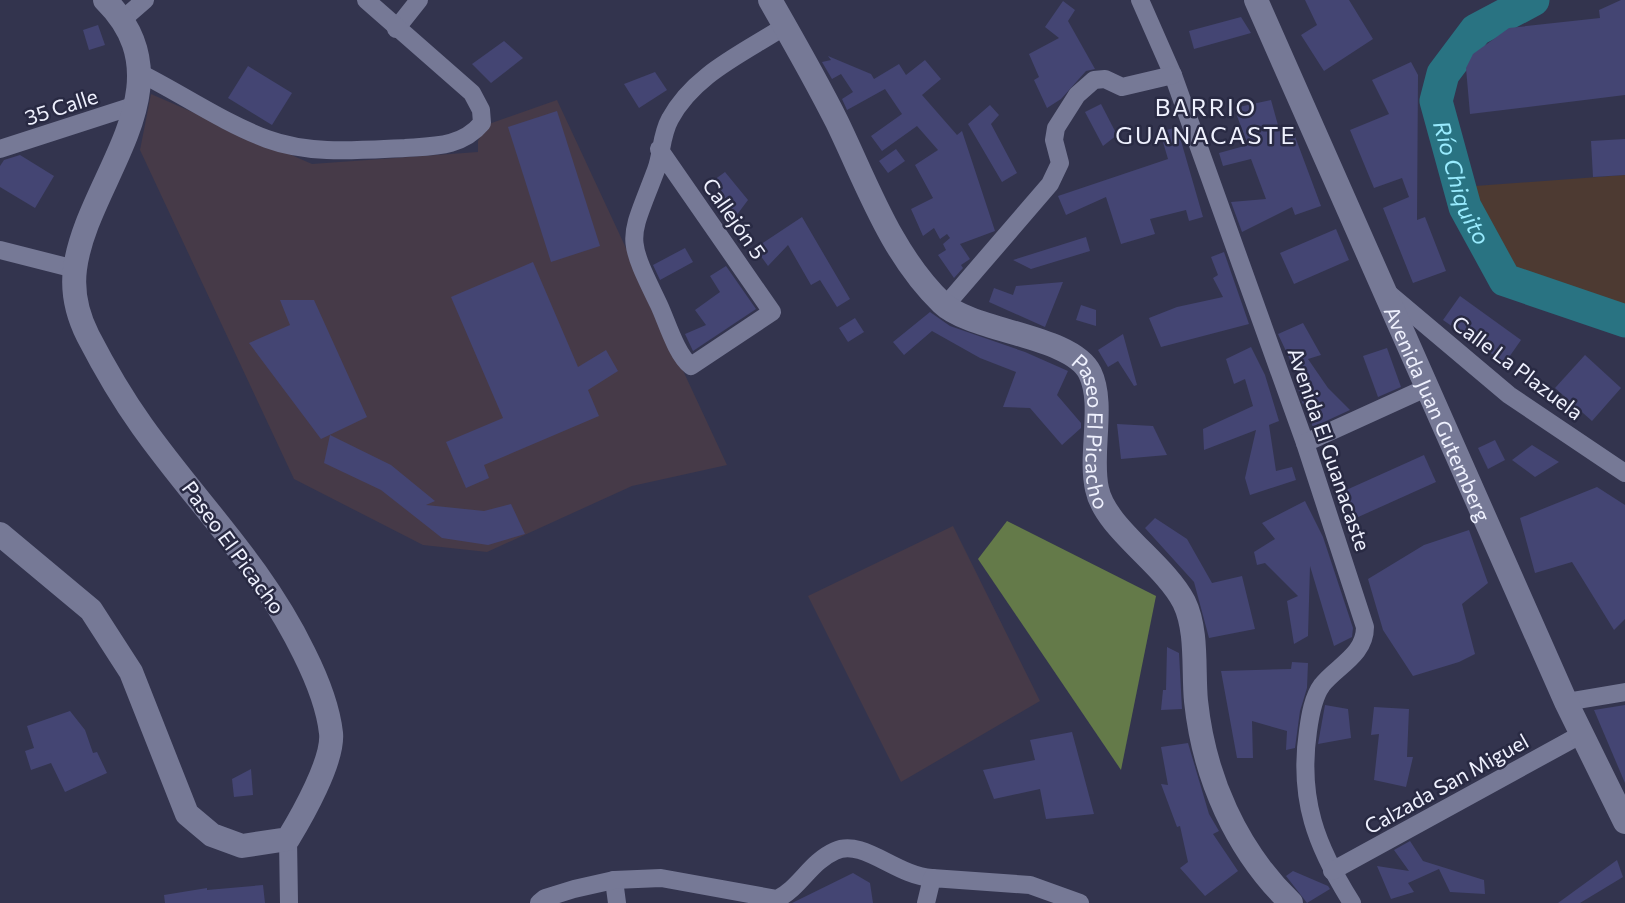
<svg xmlns="http://www.w3.org/2000/svg" width="1625" height="903" font-family="Commissioner,sans-serif">
	<style>
		.education { fill: #463a48 }
		.medical { fill: #4d3a32 }
		.forest { fill: #647a49 }
		.lines { fill: none; stroke-linecap: round; stroke-linejoin: round }
		.river { stroke: #297382; stroke-width: 33 }
		.building { fill: #444573 }
		.street { stroke: #767996; stroke-width: 18 }
		.secondary { stroke: #767996; stroke-width: 24 }
		.labels { text-anchor: middle; dominant-baseline: central; stroke-width: 5; stroke-linejoin: round; paint-order: stroke }
		.street-label { font-size: 21px; fill: #eff1fe; stroke: #292a43 }
		.water-label { font-size: 23px; font-style: italic; fill: #99ebfe; stroke: #292a43 }
		.quarter-label { font-size: 24px; letter-spacing: 2px; fill: #eff1fe; stroke: #292a43 }
	</style>
	<rect width="100%" height="100%" fill="#33344e"/>
	<g class="education">
		<path d="M151,94L312,164L478,152V141L486,125L557,100L727,465L632,486L487,552L423,545L294,479L140,150Z"/>
		<path d="M953,526L1040,701L901,782L808,596Z"/>
	</g>
	<path class="medical" d="M1625,175V304L1612,310L1511,273L1476,208L1475,186Z"/>
	<path class="forest" d="M1007,521L1156,596L1121,770L978,559Z"/>
	<g class="lines">
		<path class="river" id="s1" d="M1533,0L1476,30L1443,74L1436,101L1465,207L1505,280L1625,321"/>
	</g>
	<g class="building">
		<path d="M1305,0H1349L1373,39L1324,71L1301,35L1317,25Z"/>
		<path d="M1621,0H1625V95L1470,114L1466,68L1473,54L1509,28L1600,18L1599,10Z"/>
		<path d="M1063,1L1075,10L1068,21L1095,69L1086,71L1061,99L1047,108L1034,80L1039,77L1029,54L1059,38L1045,27Z"/>
		<path d="M1241,17L1251,33L1194,49L1189,31Z"/>
		<path d="M98,25L105,45L89,50L83,30Z"/>
		<path d="M504,41L523,58L491,83L472,64Z"/>
		<path d="M828,56L871,74L874,79L899,64L906,75L925,60L941,79L922,95L957,135L962,131L995,231L960,244L970,259L961,265L963,268L954,278L938,255L946,250L943,244L950,238L947,234L940,239L934,228L923,236L911,209L933,198L915,165L938,150L917,126L882,151L871,136L902,114L885,89L847,110L842,99L853,92L841,74L832,79L822,62L831,60Z"/>
		<path d="M1411,62L1418,75L1417,220L1425,217L1446,271L1413,283L1383,208L1409,197L1402,178L1374,188L1350,130L1389,114L1372,80Z"/>
		<path d="M248,66L292,93L272,125L228,98Z"/>
		<path d="M655,72L667,90L639,108L624,84Z"/>
		<path d="M1271,100L1281,136L1293,131L1321,206L1295,215L1292,207L1242,232L1231,202L1266,199L1251,159L1223,166L1219,153L1248,145L1234,108Z"/>
		<path d="M1101,104L1117,135L1103,146L1085,112Z"/>
		<path d="M990,105L999,115L991,124L1017,173L1002,182L968,124Z"/>
		<path d="M557,111L600,246L551,262L508,127Z"/>
		<path d="M1177,127L1203,217L1189,221L1186,210L1150,219L1155,234L1121,244L1106,197L1066,215L1058,196L1168,159L1160,132Z"/>
		<path d="M1625,139V175L1593,177L1591,141Z"/>
		<path d="M896,149L905,161L888,173L879,161Z"/>
		<path d="M20,155L54,176L35,208L0,187V166L4,160Z"/>
		<path d="M725,172L748,200L736,216L720,196L723,193L714,180Z"/>
		<path d="M802,217L850,299L837,307L820,280L811,285L788,245L768,266L755,248Z"/>
		<path d="M1336,229L1349,260L1294,284L1280,253Z"/>
		<path d="M1086,237L1090,251L1031,269L1013,260Z"/>
		<path d="M685,248L693,262L660,280L653,265Z"/>
		<path d="M1224,252L1249,324L1161,347L1149,318L1177,307L1223,297L1213,278L1218,275L1211,257Z"/>
		<path d="M533,262L578,367L606,350L618,371L588,390L599,416L484,465L489,478L466,488L446,442L503,418L451,297Z"/>
		<path d="M726,266L756,309L693,351L685,334L706,325L695,310L720,292L710,276Z"/>
		<path d="M1063,282L1045,327L989,302L994,288L1013,295L1016,286Z"/>
		<path d="M1460,296L1521,340L1505,363L1443,320Z"/>
		<path d="M280,300H314L367,417L321,439L249,343L290,325Z"/>
		<path d="M1081,305L1096,310V326L1076,320Z"/>
		<path d="M930,312L950,326L1025,352L1068,371L1057,395L1081,423V428L1062,445L1030,408L1003,407L1016,372L980,358L932,331L904,355L893,342Z"/>
		<path d="M855,318L864,332L848,342L839,328Z"/>
		<path d="M1303,323L1321,355L1308,359L1328,388L1350,410L1313,427L1302,402L1296,381L1299,379L1278,334Z"/>
		<path d="M1123,334L1137,385L1134,386L1118,361L1108,367L1098,350Z"/>
		<path d="M1251,347L1265,375L1279,421L1269,425L1276,471L1292,467L1296,480L1250,495L1245,478L1256,430L1204,450L1203,429L1253,406L1245,379L1234,384L1226,359Z"/>
		<path d="M1387,348L1401,387L1378,397L1363,356Z"/>
		<path d="M1585,355L1621,388L1592,421L1555,388Z"/>
		<path d="M1117,424L1153,426L1167,455L1121,459Z"/>
		<path d="M330,435L391,465L435,501L426,505L484,511L511,504L525,534L488,545L442,538L381,490L324,463Z"/>
		<path d="M1495,440L1505,460L1488,469L1478,448Z"/>
		<path d="M1532,445L1559,462L1535,477L1512,460Z"/>
		<path d="M1424,455L1436,482L1356,518L1344,491Z"/>
		<path d="M1597,487L1625,505V619L1614,630L1572,562L1535,573L1520,518Z"/>
		<path d="M1305,501L1323,537L1353,628L1352,637L1334,646L1310,566L1308,636L1294,644L1287,601L1298,596L1265,563L1257,565L1254,552L1275,539L1262,523Z"/>
		<path d="M1155,518L1187,539L1212,583L1242,576L1255,629L1209,638L1194,582L1145,528Z"/>
		<path d="M1469,530L1488,583L1462,604L1475,654L1459,662L1413,676L1383,630L1368,579L1424,545Z"/>
		<path d="M1167,647L1179,653L1182,709L1161,710L1163,690H1166Z"/>
		<path d="M1292,662L1308,663L1307,688L1300,711L1295,748L1286,750L1287,731L1252,721L1253,758H1237L1221,671L1291,669Z"/>
		<path d="M1325,705L1348,709L1351,738L1318,744Z"/>
		<path d="M1625,705V783L1594,710Z"/>
		<path d="M1374,707L1409,709L1407,757H1413L1406,787L1374,780L1379,734L1371,735Z"/>
		<path d="M70,711L85,730L93,753L97,752L107,773L65,792L51,763L31,770L25,751L34,748L27,726Z"/>
		<path d="M1072,732L1094,814L1046,819L1040,789L994,799L983,770L1035,760L1030,740Z"/>
		<path d="M1188,743L1209,814L1219,831L1213,834L1238,871L1205,896L1180,868L1188,862L1180,826L1177,827L1161,784L1168,785L1161,747Z"/>
		<path d="M251,769L253,795L234,797L232,779Z"/>
		<path d="M1410,841L1423,861L1484,880L1485,894L1450,892L1439,869L1408,883L1414,892L1391,899L1377,866L1409,871L1394,850Z"/>
		<path d="M1617,860L1623,877L1580,903H1558Z"/>
		<path d="M1293,871L1328,886L1330,889L1307,903L1286,876Z"/>
		<path d="M853,873L870,883L873,903H792Z"/>
		<path d="M263,885L265,903H165L164,895L207,888V890Z"/>
	</g>
	<g class="lines">
		<g class="street">
			<path d="M1140,0L1173,75L1305,443L1365,627C1365,655 1337,666 1322,685C1313,697 1310,716 1308,731C1298,799 1316,846 1352,903"/>
			<path d="M122,20L145,0"/>
			<path d="M396,29L419,0"/>
			<path d="M140,73C182,94 222,122 267,139C310,155 360,150 405,148C434,146 462,147 482,123L481,110L472,93L366,0"/>
			<path d="M0,149L136,105"/>
			<path d="M659,149L772,312L691,366C676,354 667,322 659,305C624,233 629,242 656,170C662,154 661,135 670,119C694,74 744,53 785,26"/>
			<path d="M0,250L75,269"/>
			<path d="M1388,293L1509,395L1625,473"/>
			<path d="M945,306L1050,184L1060,163L1054,140L1056,128L1077,95L1094,80L1105,79L1122,87L1173,75"/>
			<path d="M1305,443L1428,387"/>
			<path d="M1566,702L1625,692"/>
			<path d="M288,839L289,903"/>
			<path d="M1332,871L1582,734"/>
			<path d="M614,880L617,903"/>
			<path d="M539,903L545,898L574,889L614,880L661,878L777,899C800,888 810,862 835,851C863,838 896,876 932,878"/>
			<path d="M926,903L932,878L1030,885L1080,903"/>
		</g>
		<g class="secondary">
			<path id="s2" d="M770,0C793,40 816,80 837,122C867,184 891,254 942,303C972,332 1072,335 1090,373C1105,404 1089,454 1097,489C1105,528 1164,563 1184,602C1198,631 1193,670 1196,701C1204,777 1236,850 1291,903"/>
			<path id="s3" d="M1256,0L1566,702L1625,822"/>
			<path d="M0,534L91,610L131,672L187,814L212,835L242,846L288,839C302,816 334,760 331,733C328,706 316,677 304,653C260,563 199,506 142,426C122,398 104,367 88,336C78,316 72,292 75,269C86,180 192,86 105,0"/>
		</g>
	</g>
	<g class="labels">
		<g class="street-label">
			<text transform="translate(61 106) rotate(-18)">35 Calle</text>
			<text transform="translate(735 218) rotate(55)">Callejón 5</text>
			<text transform="translate(1518 367) rotate(37)">Calle La Plazuela</text>
			<text stroke="none"><textPath href="#s3" startOffset="452">Avenida Juan Gutemberg</textPath></text>
			<text stroke="none"><textPath href="#s2" startOffset="574">Paseo El Picacho</textPath></text>
			<text transform="translate(1330 449) rotate(71)">Avenida El Guanacaste</text>
			<text transform="translate(234 547) rotate(54)">Paseo El Picacho</text>
			<text transform="translate(1446 783) rotate(-29)">Calzada San Miguel</text>
		</g>
		<g class="water-label">
			<text stroke="none"><textPath href="#s1" startOffset="233">Río Chiquito</textPath></text>
		</g>
		<g class="quarter-label">
			<text x="1206" y="106">BARRIO<tspan x="1206" dy="28">GUANACASTE</tspan></text>
		</g>
	</g>
</svg>
